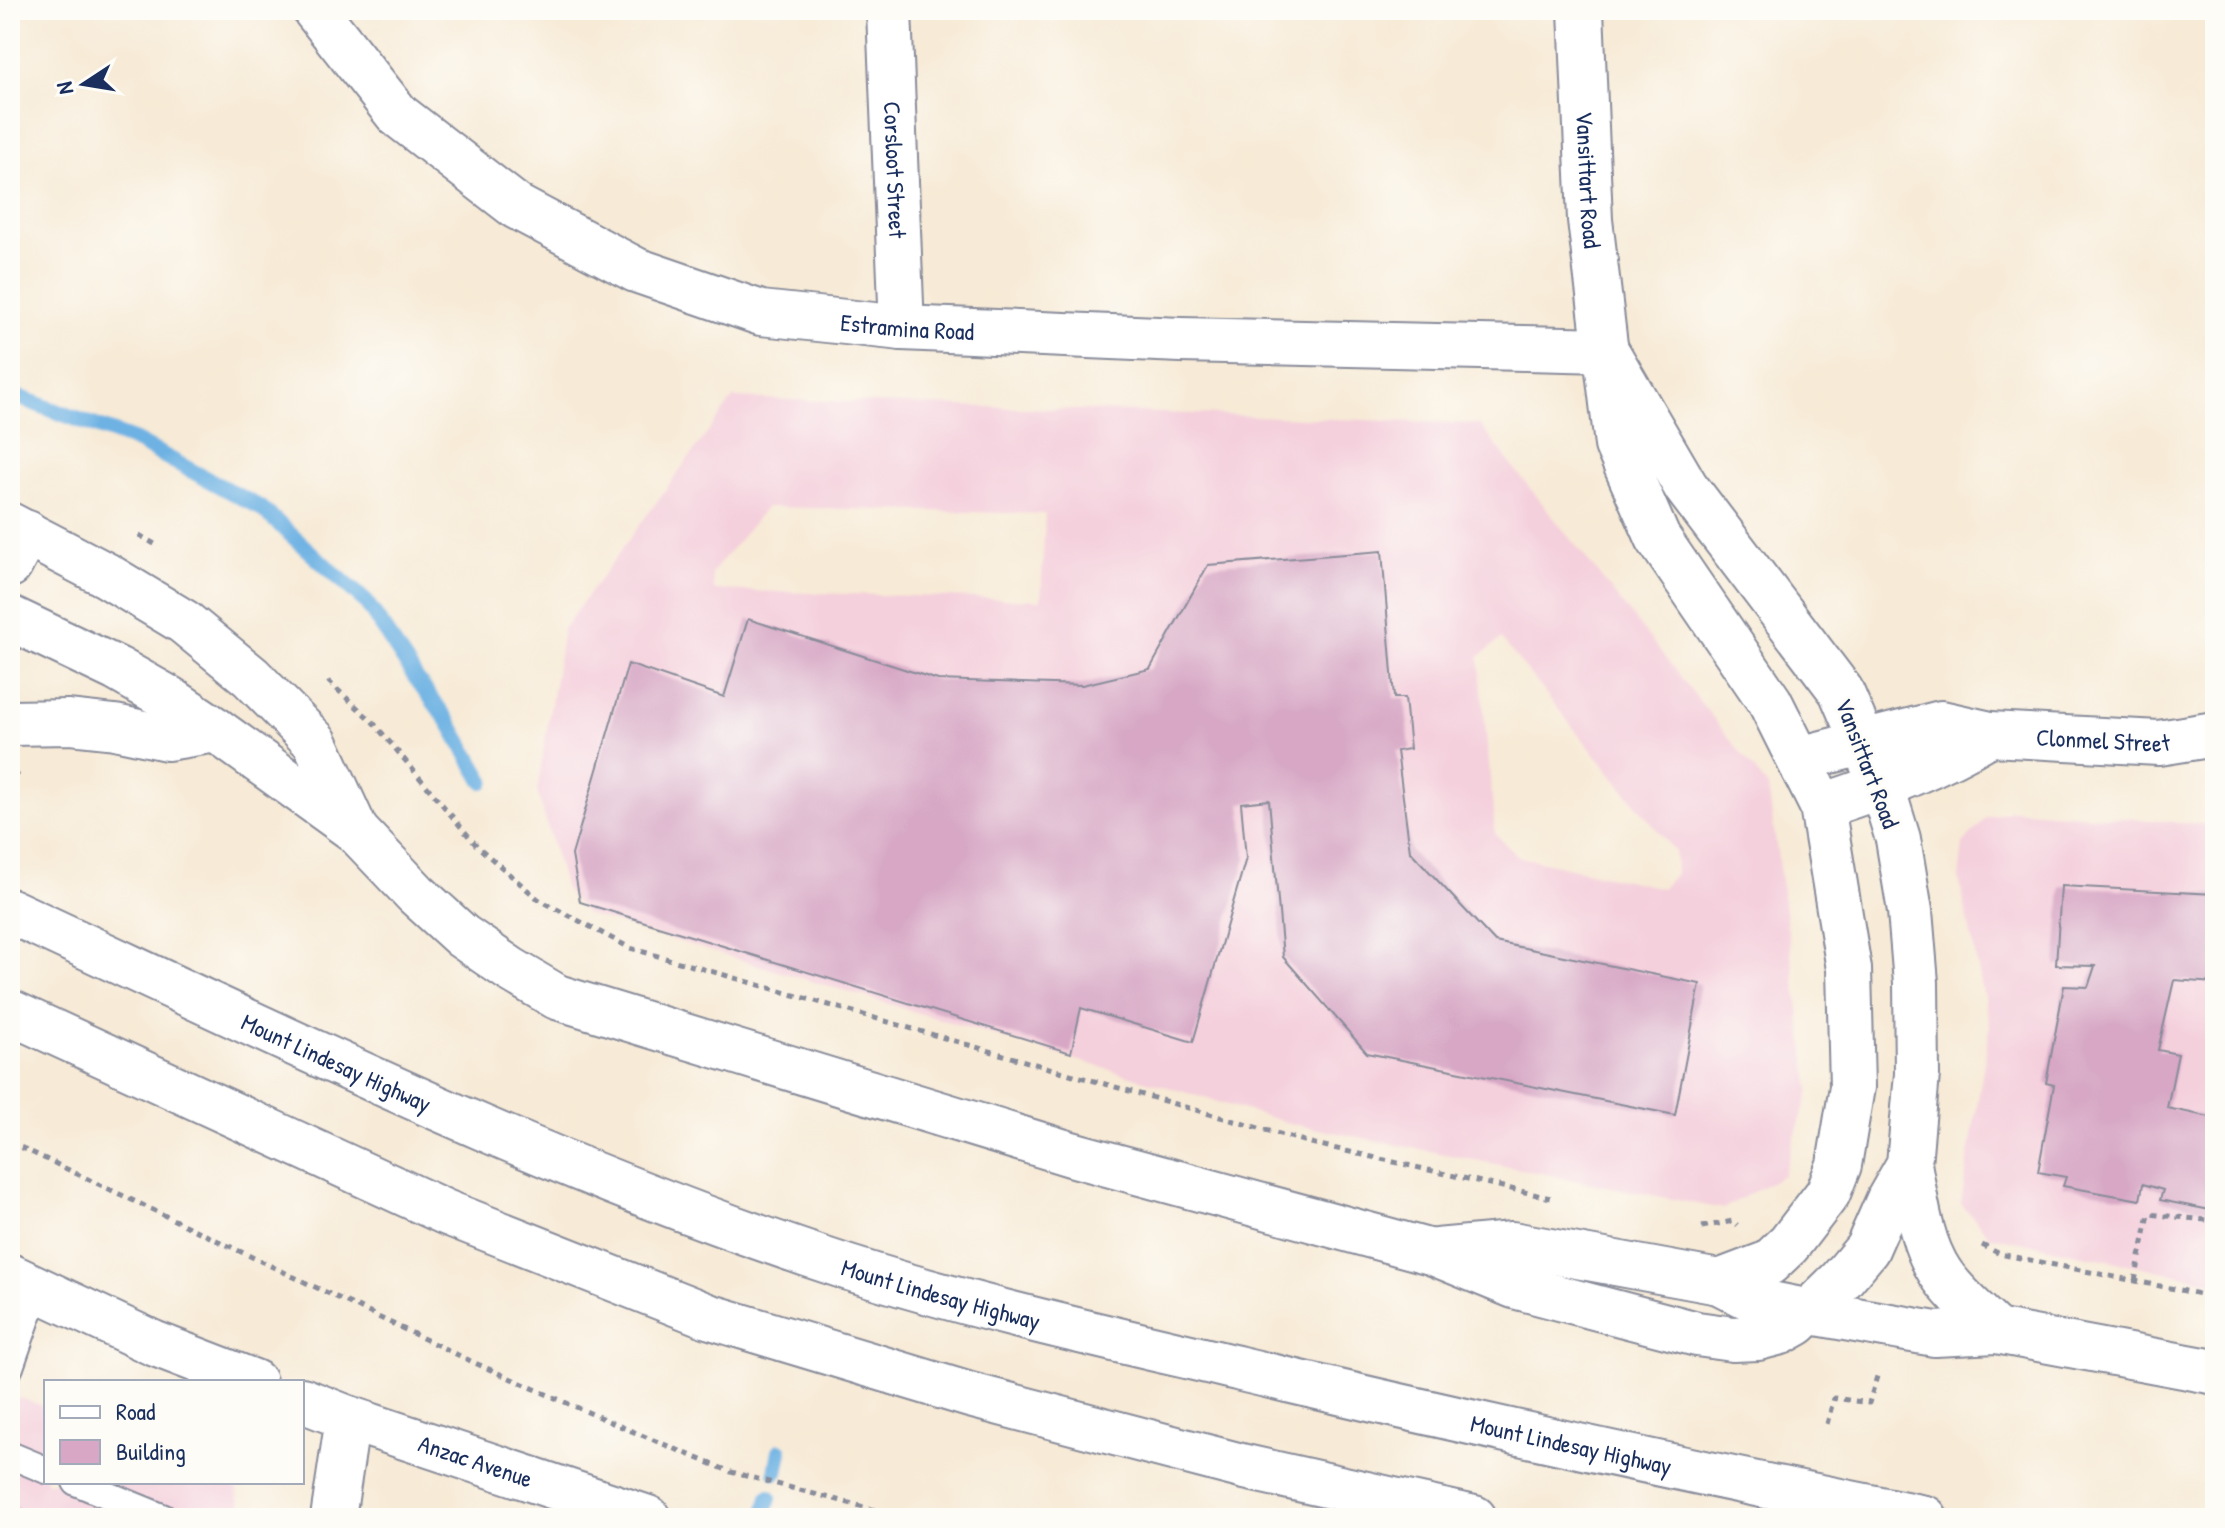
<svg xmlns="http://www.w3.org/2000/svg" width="2225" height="1528" font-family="'Patrick Hand',sans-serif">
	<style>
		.built { fill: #f4cfdc; fill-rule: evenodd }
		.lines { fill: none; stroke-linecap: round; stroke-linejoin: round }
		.stream { stroke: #6eb2e3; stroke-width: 16 }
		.building { fill: #d7a7c5 }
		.lane-casing { stroke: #898c9a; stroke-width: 30 }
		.street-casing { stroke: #898c9a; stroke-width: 48 }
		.secondary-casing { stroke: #898c9a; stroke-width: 48 }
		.highway-casing { stroke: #898c9a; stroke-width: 48 }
		.path { stroke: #898c9a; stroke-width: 5; stroke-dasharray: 6 6; stroke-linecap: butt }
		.lane { stroke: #fff; stroke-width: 26 }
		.street { stroke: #fff; stroke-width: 44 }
		.secondary { stroke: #fff; stroke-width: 44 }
		.highway { stroke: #fff; stroke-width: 44 }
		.labels { text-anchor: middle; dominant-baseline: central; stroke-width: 6; stroke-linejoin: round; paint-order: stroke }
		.street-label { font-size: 24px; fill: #1b2f5e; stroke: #fdfcf7 }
	</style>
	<rect width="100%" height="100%" fill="#fdfcf7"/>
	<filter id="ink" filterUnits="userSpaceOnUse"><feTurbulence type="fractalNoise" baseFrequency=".0125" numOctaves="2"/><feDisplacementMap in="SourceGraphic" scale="16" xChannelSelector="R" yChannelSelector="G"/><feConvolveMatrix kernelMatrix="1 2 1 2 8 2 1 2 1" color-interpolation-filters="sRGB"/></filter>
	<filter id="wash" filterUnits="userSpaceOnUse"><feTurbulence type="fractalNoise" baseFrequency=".006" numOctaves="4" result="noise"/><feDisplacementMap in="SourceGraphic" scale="32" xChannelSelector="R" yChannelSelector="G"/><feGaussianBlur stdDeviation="1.8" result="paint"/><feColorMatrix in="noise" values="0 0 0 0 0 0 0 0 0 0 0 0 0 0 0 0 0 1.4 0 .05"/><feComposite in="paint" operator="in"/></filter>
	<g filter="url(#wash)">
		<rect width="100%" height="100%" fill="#f7ead6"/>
		<g class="built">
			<path d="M733,398L1479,424L1768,787L1810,1090L1783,1175L1723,1209L1292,1124L586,914L565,889L537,791L563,629ZM766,507L1045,514L1041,600L714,590L712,573ZM1501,639L1675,852L1676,873L1662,888L1516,856L1495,833L1479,657Z"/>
			<path d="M2011,810L2215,825V1282L1990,1236L1961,1204L1990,1026L1959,878L1963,844L1986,818Z"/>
			<path d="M10,1395L46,1407V1482H231L236,1488L245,1518H10Z"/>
		</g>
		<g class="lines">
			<g class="stream">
				<path d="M10,394L136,441L261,508L366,602L415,677L449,722L483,781"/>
				<path d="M776,1472L780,1451"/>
				<path d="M764,1518L769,1497"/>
			</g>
		</g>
		<g id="blocks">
			<g class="building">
				<path d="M1382,551L1394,698H1405L1410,749L1397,751L1410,851L1495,942L1700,984L1675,1115L1367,1053L1283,957L1269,800L1241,803L1246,858L1193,1042L1081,1008L1071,1053L580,902L572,855L628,664L724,697L748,619L938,680L1082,685L1150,669L1208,565Z"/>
				<path d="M2061,886L2215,894V983L2174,980L2158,1050L2178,1054L2167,1108L2215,1118V1211L2160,1200L2163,1190L2143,1184L2140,1200L2063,1186L2066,1177L2038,1172L2054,1085L2046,1083L2064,986L2088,987L2095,966L2056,965Z"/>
				<path d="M10,1505L44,1518H10Z"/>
			</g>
		</g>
	</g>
	<g filter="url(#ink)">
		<use href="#blocks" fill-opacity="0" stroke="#898c9a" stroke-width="2"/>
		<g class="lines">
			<defs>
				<g id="lane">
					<path d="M10,1367L38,1287"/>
					<path d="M10,1455L46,1470"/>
					<path d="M76,1482L164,1518"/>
				</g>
				<g id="street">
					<path id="s1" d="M315,10L398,115L517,207L636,270L761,313L902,328L1181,340L1606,350"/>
					<path id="s2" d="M889,10L902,328"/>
					<path id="s3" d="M1799,759L1941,723L1990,734L2159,743L2215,734"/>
					<path d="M1822,806C1881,787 1937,766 1990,734"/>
					<path d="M333,1518L348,1418"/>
				</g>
				<g id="secondary">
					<path id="s4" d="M1581,10L1590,220L1617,445L1658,538L1770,702L1822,806L1849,969L1852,1087L1839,1165L1828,1193L1789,1244L1769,1263L1719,1282"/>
					<path d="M10,525L106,575L184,622L251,677L315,742L355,829"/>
					<path d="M10,565L27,533"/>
					<path d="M10,618L117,669L170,699L216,730L356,831L416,894L462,936L510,969L557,997L1071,1154L1431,1252L1514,1286L1697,1334L1733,1339L1758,1338L1781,1332L1797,1323L1841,1280L1867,1249L1889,1199L1909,1164L1917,1074L1916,983L1910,911L1898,839L1882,787L1841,691L1686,487L1606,350"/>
					<path d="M10,723L69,722L115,727L167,738L216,730"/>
					<path d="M1909,1164C1916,1200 1920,1241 1940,1272C1954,1294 1978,1313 1996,1331"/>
					<path d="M1437,1251L1512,1244L1719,1282L1756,1301L1811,1312L1935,1334L1996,1331L2215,1372"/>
					<path d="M10,1276L153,1343L254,1382"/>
					<path id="s5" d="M302,1400L348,1418L648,1518"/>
				</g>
				<g id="highway">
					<path id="s6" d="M10,911C286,1039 559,1174 849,1268C978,1309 1110,1338 1241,1369C1468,1423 1696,1473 1925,1518"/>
					<path d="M10,1012L445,1212L708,1316L970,1395L1245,1467L1474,1518"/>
				</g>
			</defs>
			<use href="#lane" class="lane-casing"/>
			<use href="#street" class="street-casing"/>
			<use href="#secondary" class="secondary-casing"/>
			<use href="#highway" class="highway-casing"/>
			<g class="path">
				<path d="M139,535L158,546"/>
				<path d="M328,681L372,721L477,846L538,899L630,948L1311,1143L1555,1199"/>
				<path d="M10,786L18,773"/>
				<path d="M10,1142L475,1363L622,1427L731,1472L906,1518"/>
				<path d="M1702,1227L1733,1221L1737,1225"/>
				<path d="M1982,1245L2000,1254L2215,1297"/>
				<path d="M2135,1281L2149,1214L2215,1221"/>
				<path d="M1827,1424L1834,1398L1869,1403L1878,1373"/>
			</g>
			<use href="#lane" class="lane"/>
			<use href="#street" class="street"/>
			<use href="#secondary" class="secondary"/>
			<use href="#highway" class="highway"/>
		</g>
	</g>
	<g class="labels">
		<g class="street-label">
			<text stroke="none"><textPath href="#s2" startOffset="160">Corsloot Street</textPath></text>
			<text stroke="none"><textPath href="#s4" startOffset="170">Vansittart Road</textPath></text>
			<text stroke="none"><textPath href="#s1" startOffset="698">Estramina Road</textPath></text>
			<text stroke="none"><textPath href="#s3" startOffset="310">Clonmel Street</textPath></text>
			<text transform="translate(1868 763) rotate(69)">Vansittart Road</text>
			<text stroke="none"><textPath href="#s6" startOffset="360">Mount Lindesay Highway</textPath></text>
			<text stroke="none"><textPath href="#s6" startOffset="1008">Mount Lindesay Highway</textPath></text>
			<text stroke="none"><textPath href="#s6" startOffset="1656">Mount Lindesay Highway</textPath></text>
			<text stroke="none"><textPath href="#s5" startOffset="184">Anzac Avenue</textPath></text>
		</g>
	</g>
	<rect width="2225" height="1528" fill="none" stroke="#fdfcf7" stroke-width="40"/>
	<rect x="44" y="1380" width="260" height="104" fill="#fdfcf7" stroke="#a3aaba" stroke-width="2"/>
	<rect x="60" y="1406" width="40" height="12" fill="#ffffff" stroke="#a3aaba" stroke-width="2"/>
	<text x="116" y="1420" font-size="24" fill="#1b2f5e">Road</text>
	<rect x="60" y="1440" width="40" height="24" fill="#d7a7c5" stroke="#a3aaba" stroke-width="2"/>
	<text x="116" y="1460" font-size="24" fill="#1b2f5e">Building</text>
	<g transform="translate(84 84) rotate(258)" stroke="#fdfcf7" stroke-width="6" paint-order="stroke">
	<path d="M0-6L14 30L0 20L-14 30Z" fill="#1b2f5e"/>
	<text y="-12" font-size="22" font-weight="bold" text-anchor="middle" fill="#1b2f5e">N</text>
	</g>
</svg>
